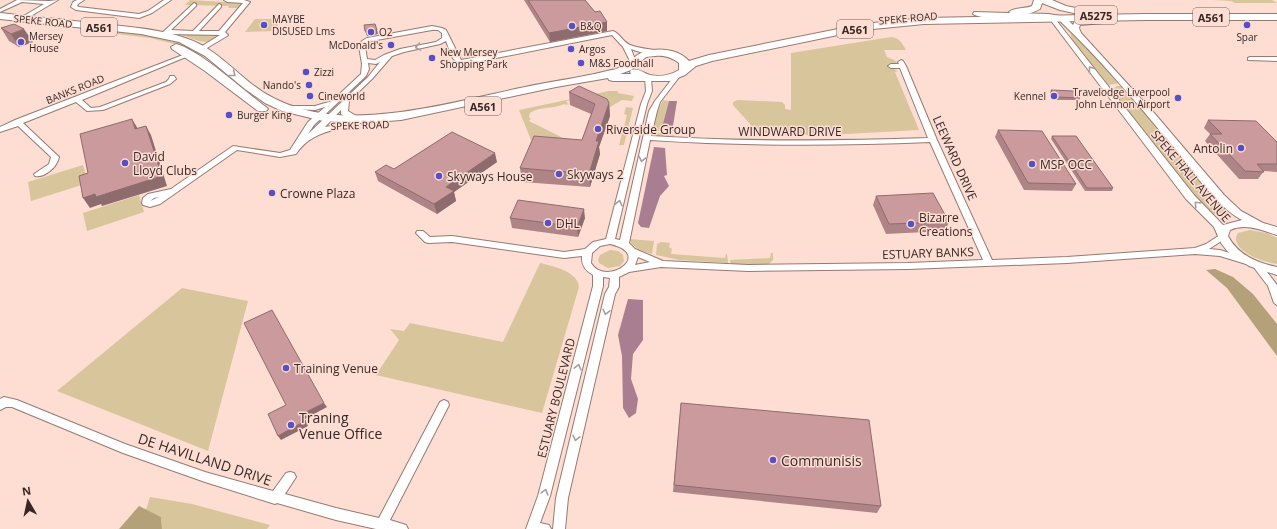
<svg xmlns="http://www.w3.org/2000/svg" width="1277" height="529" font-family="'Open Sans',sans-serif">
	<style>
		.green { fill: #d9c59c }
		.forest { fill: #b5a179 }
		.water { fill: #aa7e91 }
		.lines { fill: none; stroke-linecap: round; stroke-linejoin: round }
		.minor-casing { stroke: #977a70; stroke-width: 2 }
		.tertiary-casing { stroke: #977a70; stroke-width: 2 }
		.trunk-casing { stroke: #977a70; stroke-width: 2 }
		.minor { fill: #fff; fill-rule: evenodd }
		.tertiary { fill: #fff; fill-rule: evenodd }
		.trunk { fill: #fff; fill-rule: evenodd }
		.wall { fill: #af8487 }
		.shaded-wall { fill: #8e6c6e }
		.building { fill: #cb9a9d; stroke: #8e6c6e }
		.oneway { stroke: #a49e9d }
		.poi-dot { fill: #564fc7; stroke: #feddd3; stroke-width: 1.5 }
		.labels { text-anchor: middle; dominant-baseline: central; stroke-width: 3; stroke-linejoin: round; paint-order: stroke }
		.far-street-label { font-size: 10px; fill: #352825; stroke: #feddd3 }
		.far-poi-label { font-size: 10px; fill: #352825; stroke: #feddd3; text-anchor: start }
		.shield { fill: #feddd3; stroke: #715e59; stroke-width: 1 }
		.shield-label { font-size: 11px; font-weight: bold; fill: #352825 }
		.poi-label { font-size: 12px; fill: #352825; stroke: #feddd3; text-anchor: start }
		.street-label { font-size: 12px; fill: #352825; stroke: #feddd3 }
		.near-poi-label { font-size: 14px; fill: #352825; stroke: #feddd3; text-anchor: start }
		.near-street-label { font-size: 14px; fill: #352825; stroke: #feddd3 }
	</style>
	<rect width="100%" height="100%" fill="#feddd3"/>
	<g class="green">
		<path d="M190,0L242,3L239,8H228L229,6L185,5Z"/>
		<path d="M1213,0H1272L1277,3H1235L1231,1Z"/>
		<path d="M255,19H282L273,31L245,32Z"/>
		<path d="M1059,21H1061L1120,83L1108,85V88L1075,48L1070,33Z"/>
		<path d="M117,32C139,32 164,36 184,45L182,46L150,38L108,33Z"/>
		<path d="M177,34L218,35L220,36C201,48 197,38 177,34Z"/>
		<path d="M891,37C900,38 902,43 906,50H884L887,57L896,61L897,64H890L892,68L898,71L895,72L919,130L828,135H754L750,124L733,105V102L738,100L782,102L785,105V109L791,110V53Z"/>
		<path d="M1117,86H1122L1232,212L1212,214L1201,203L1125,111L1123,104L1112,90Z"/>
		<path d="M609,91H618V93L634,96L632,101L622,100L605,110L572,100L566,101L568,104L567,105L564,104C555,109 540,106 530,113L529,117L531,119L529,121L573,143L544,144L531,140L519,110Z"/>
		<path d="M663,100L669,101L661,131H656V133L674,135L673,138L658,137L653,133L657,112Z"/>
		<path d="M626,107L633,108L624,145H619L627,115L624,114Z"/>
		<path d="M83,165L88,183L31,201L28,182Z"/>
		<path d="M139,195L144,212L87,231L83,213Z"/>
		<path d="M1250,230L1267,233L1277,238V264C1265,263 1227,250 1238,233Z"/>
		<path d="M629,239L654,241L652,254C642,251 634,249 629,239Z"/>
		<path d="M661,242L670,243L669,247L672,249L671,254L725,258L726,254H727L728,263L680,260L656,255L657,244Z"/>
		<path d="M610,250L618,251L623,255L624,261L620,266L608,268L599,263L598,260L600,255Z"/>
		<path d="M771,253H773V260L769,264H731L730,260L770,258Z"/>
		<path d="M540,263C552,266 578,271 579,287L542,413L376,375L399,340L390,329L404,331L410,323L503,342Z"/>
		<path d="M182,288L248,301L208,451L57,391Z"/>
		<path d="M150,497L192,504L270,525L267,529H162L161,517L146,510Z"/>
	</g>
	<g class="forest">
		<path d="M1215,269L1233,277L1253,294L1277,324V356L1227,288L1206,270Z"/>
		<path d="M139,506L161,517L162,529H119Z"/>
	</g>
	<g class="water">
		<path d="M669,101H677L672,132L661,131Z"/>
		<path d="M654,147L665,148L667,175L664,176L669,186L660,196L649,228L641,227L638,223Z"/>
		<path d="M628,299L643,300V340L633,354L631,379L638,399L636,413L629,418L623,408L622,356L618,335Z"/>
	</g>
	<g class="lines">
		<defs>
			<g id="minor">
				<path d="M17,0L49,1L58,0L24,20L21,18L22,17L44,4L22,2L0,12V9Z"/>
				<path d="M77,0H84L78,4L77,6L79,7L139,14L148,11L164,0H171L152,13L139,18L76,10L71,7L73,2Z"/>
				<path d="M224,0H244L250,2L225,32L228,35L227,36L207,48L205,51L200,50L202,46L220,35L168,34L164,36L161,34L194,3L196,4V6L171,30L193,31L219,4L221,5V7L199,31H219L243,3L227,2Z"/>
				<path d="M432,26L442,28L446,30L461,60L613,31C620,34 623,42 630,45C639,49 656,49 661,52C654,57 639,52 631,49L636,62L631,63L623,47L612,35L466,64C451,64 451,53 446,41L440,44L404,52L392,56L372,79L349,101L348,111L358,117V121H352L341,114V110L325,127L337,125V129C320,133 306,139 296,154L280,157L237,150L160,204L150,207L143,205L142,203L143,198L148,194L171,189L233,146L280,153L290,150L308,122L325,107L315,110L288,109L284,107L286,106H315L332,101L361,74L362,64L359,46L362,41L367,38ZM432,30H438L442,33V38L436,42L400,49L384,55L375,60L367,59L365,46L371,41ZM380,62L368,77L308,134L314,125L366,76L369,69L368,63L376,64ZM159,197L150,201L154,198Z"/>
				<path d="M188,53L193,54L82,100L91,108L100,107L166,82L169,79L170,76H174L176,79L170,84L103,110L87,111L76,102L23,123L59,157C57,167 45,178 35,176L34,174L49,164L51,157L18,126L0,132V127L15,120Z"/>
				<path d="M1250,57H1277V61L1248,60V58Z"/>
				<path d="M901,60L903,61L906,66L937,140L992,260L1067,257L1195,248L1206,244L1223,233L1226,234L1227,236L1226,238L1209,249L1220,250L1249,259L1250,261L1246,264L1220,256L1195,254L1067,263L908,269L748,271L661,267L629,272L619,277V287L615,294L568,498L565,529H553L556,498L605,294L609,287L610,278L603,277V286L550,496L540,523L549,525L551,529H526L538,496L593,286V275C586,271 581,265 582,256L564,258L452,242L428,243L425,242L416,233L417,231H423L430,237L452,236L564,252L585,249L593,242L606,239L641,104L646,91L645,78L648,76L651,78L652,91L647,104L615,239L620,240L649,111L655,101L675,75L677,74L680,76L660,102L657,111L651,136C744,142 836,141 928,138L900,68H891L888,66L891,64H899L898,62ZM650,140C744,146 837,146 930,142L983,260L908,263L748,265L663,261L635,249L629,243ZM610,244C655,254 606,288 591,263L592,253L600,246ZM638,257L650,262L635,265Z"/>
				<path d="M1257,262L1260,263L1277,285V305L1274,303L1268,286L1252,265Z"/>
				<path d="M4,397L17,400L125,444L205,472L273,491L286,473L290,472L294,473L296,477L285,494L336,508L379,518L440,402L444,400L448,402L449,405L390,520L406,525L408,529H376L336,520L277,503L275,504L205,482L123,453L12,407H6L0,410V399Z"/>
			</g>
			<path id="tertiary" d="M974,12L1049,14L1065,17L1073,25L1075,21H1078L1115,18V22L1080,25L1079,28L1081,33L1155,114L1224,195L1241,211L1263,223L1277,227V235C1261,230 1246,223 1230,230L1228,236C1238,255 1257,263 1277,267V275L1249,266L1228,252L1221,243L1214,227L1186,199L1049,18C1035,18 982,21 973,14ZM1056,20L1060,21C1100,59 1136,102 1172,145C1192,169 1214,205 1242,220L1223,225L1194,195Z"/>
			<g id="trunk">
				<path d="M1034,0H1052L1066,6L1086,10L1088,12L1083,15L1060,10L1042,3L1040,9C1033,13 1016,19 1009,12C1015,7 1025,9 1032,6Z"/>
				<path d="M0,13C34,17 68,20 102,24C131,27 160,29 188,39C214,48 232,69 253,85C293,116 344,119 392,113C437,108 481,96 525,87C552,81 580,78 607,71C612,70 617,69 621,67C635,60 635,52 652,50C665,48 680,51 689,61L709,55L838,29L873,23L924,18L1146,14H1277V20H1146L924,24L873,29L838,35L712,61L696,66L685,75L670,81H613L609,80L608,78L556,87L401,120L362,123L323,121L282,111L265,103L245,89L205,56L179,42L141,34L0,19ZM655,56C664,55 671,57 679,63V70C671,75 660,77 650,75C643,73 639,68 631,70L646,57ZM631,70L630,72L631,74H620Z"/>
				<path d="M176,44C200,50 244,91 266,107L268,109L266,111H258L205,71L172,49L171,47Z"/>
			</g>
		</defs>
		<use href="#minor" class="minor-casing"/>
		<use href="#tertiary" class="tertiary-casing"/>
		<use href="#trunk" class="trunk-casing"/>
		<use href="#minor" class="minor"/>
		<use href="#tertiary" class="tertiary"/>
		<use href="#trunk" class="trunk"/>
	</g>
	<g class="wall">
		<path d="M524,0H585L595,12L607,22V31L550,42Z"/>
		<path d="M1,28L33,42L19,47L9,41Z"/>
		<path d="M1051,90L1080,98L1079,100H1055L1050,93Z"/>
		<path d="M569,92L609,103L610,116L599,147L600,154L590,187L522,182L520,168L582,140L591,114L570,105Z"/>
		<path d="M1208,120L1277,142V172L1264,171L1258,179H1239L1205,141L1210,134L1204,128Z"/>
		<path d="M998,130L1076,184L1072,191L1024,190L995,137Z"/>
		<path d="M1052,136L1113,188L1112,191H1085L1051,139Z"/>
		<path d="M497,162L454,192L456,201L437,214L378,181L375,172L394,169Z"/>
		<path d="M876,196L949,222L945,231L886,234L873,205Z"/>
		<path d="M510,218H585L578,237L512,228Z"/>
		<path d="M681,403L881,506L877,513L673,492Z"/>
	</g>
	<g class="shaded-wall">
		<path d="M607,22V31L550,42L549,33Z"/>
		<path d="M24,29L33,42L19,47L11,34Z"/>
		<path d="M377,30L378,34L367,36L365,31Z"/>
		<path d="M609,103L610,116L599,147L600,154L590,187L589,174L596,141Z"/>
		<path d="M132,119L138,129H135Z"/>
		<path d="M146,126L151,135L167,186L102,206L101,204L90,208L83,198Z"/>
		<path d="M495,153L497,162L454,192L456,201L437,214L434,204L446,187Z"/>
		<path d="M584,209L585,218L578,237L577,227Z"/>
		<path d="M324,403L327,407L305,419L308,426L281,440L278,436L302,414Z"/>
	</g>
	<g class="building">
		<path d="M528,0H585L595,12L600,11L607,22L549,33Z"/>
		<path d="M14,24L24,29L11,34L1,28Z"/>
		<path d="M375,24L377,30L365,31L364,25Z"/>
		<path d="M579,86L607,99L609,103L596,141H599L589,174L520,168L534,136L582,140L595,104L569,92Z"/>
		<path d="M1051,90L1074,91L1080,98L1056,97Z"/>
		<path d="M132,119L135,129L146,126L162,176L96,197L95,194L83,198L79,176L88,173L80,134Z"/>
		<path d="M1208,120L1256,121L1277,142V164H1257L1264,172L1245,171L1210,134H1222Z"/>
		<path d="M998,130L1042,131L1076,184L1028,183Z"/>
		<path d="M452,132L495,153L446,187L454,191L434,204L375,172L386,165L394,169Z"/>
		<path d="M1052,136H1076L1113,188H1087Z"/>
		<path d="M933,193L949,222L889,224L876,196Z"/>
		<path d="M518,200L584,209L577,227L510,218Z"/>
		<path d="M272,310L324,403L302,414L305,421L278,436L268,414L286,405L244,323Z"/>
		<path d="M681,403L869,420L881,506L674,485Z"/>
	</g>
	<defs><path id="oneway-chevron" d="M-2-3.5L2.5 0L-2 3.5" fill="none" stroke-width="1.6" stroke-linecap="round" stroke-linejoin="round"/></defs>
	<g class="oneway">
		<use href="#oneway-chevron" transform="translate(418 47) rotate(170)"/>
		<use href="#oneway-chevron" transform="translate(1091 69) rotate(-127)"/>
		<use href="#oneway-chevron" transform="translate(233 74) rotate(38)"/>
		<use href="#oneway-chevron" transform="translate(642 159) rotate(103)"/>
		<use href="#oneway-chevron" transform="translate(619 203) rotate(-76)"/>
		<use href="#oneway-chevron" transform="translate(1197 204) rotate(-134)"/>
		<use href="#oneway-chevron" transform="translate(606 312) rotate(103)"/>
		<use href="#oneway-chevron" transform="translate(578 367) rotate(-76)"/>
		<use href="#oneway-chevron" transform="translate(576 438) rotate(103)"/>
		<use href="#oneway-chevron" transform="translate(545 492) rotate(-74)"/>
	</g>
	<g class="poi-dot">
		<circle cx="264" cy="25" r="4"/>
		<circle cx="1247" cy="25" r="4"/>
		<circle cx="572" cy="26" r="4"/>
		<circle cx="371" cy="32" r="4"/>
		<circle cx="21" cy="42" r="4"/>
		<circle cx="391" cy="45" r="4"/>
		<circle cx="571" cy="49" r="4"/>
		<circle cx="432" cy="58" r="4"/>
		<circle cx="581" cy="63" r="4"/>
		<circle cx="306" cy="72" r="4"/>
		<circle cx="309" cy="85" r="4"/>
		<circle cx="310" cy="96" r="4"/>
		<circle cx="1054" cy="96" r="4"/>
		<circle cx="1178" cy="98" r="4"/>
		<circle cx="229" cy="115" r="4"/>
		<circle cx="598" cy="129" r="4"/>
		<circle cx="1241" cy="148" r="4"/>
		<circle cx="125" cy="163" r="4"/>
		<circle cx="1032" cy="164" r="4"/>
		<circle cx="559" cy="174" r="4"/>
		<circle cx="439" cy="176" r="4"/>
		<circle cx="272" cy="193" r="4"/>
		<circle cx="548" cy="223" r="4"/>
		<circle cx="911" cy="224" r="4"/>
		<circle cx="286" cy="368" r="4"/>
		<circle cx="291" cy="425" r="4"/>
		<circle cx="773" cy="460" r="4"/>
	</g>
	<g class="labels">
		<g class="far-street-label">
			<text transform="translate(908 18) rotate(-5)">SPEKE ROAD</text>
			<text transform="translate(43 21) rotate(6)">SPEKE ROAD</text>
			<text transform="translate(75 89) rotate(-22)">BANKS ROAD</text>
			<text transform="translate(360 125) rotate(-2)">SPEKE ROAD</text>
		</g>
		<g class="far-poi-label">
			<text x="272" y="19">MAYBE<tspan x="272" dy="12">DISUSED Lms</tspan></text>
			<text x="580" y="26">B&amp;Q</text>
			<text x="379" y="32">O2</text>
			<text x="29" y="36">Mersey<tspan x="29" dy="12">House</tspan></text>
			<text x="1247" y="37" text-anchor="middle">Spar</text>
			<text x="383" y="45" text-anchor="end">McDonald's</text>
			<text x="579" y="49">Argos</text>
			<text x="440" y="52">New Mersey<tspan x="440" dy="12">Shopping Park</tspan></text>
			<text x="589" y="63">M&amp;S Foodhall</text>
			<text x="314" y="72">Zizzi</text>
			<text x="301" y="85" text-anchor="end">Nando's</text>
			<text x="1170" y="92" text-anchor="end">Travelodge Liverpool<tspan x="1170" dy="12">John Lennon Airport</tspan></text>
			<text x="318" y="96">Cineworld</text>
			<text x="1046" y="96" text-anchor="end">Kennel</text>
			<text x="237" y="115">Burger King</text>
		</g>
		<g class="shield">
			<rect x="1075" y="6" width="42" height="18" rx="3"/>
			<rect x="1193" y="8" width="36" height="18" rx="3"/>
			<rect x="81" y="18" width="36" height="18" rx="3"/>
			<rect x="837" y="20" width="36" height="18" rx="3"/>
			<rect x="465" y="97" width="36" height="18" rx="3"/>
		</g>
		<g class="shield-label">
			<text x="1096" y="15">A5275</text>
			<text x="1211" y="17">A561</text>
			<text x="99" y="27">A561</text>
			<text x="855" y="29">A561</text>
			<text x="483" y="106">A561</text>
		</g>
		<g class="poi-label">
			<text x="606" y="129">Riverside Group</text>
			<text x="1233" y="148" text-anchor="end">Antolin</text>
			<text x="133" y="156">David<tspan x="133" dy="14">Lloyd Clubs</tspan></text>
			<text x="1040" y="164">MSP OCC</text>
			<text x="567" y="174">Skyways 2</text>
			<text x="447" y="176">Skyways House</text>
			<text x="280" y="193">Crowne Plaza</text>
			<text x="919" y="217">Bizarre<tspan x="919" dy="14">Creations</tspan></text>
			<text x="556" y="223">DHL</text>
			<text x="294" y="368">Training Venue</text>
		</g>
		<g class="street-label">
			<text x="790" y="131">WINDWARD DRIVE</text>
			<text transform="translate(955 158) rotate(66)">LEEWARD DRIVE</text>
			<text transform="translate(1191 176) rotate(50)">SPEKE HALL AVENUE</text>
			<text transform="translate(928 253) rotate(-2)">ESTUARY BANKS</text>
			<text transform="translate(556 398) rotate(-76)">ESTUARY BOULEVARD</text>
		</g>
		<g class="near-poi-label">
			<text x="299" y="417">Traning<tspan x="299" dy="16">Venue Office</tspan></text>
			<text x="781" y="460">Communisis</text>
		</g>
		<g class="near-street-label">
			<text transform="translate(205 459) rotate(18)">DE HAVILLAND DRIVE</text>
		</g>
	</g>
	<g transform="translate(28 501) rotate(351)" stroke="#feddd3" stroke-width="3" paint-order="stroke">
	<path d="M0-3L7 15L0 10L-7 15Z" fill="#352825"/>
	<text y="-6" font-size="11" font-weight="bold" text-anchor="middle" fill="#352825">N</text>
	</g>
</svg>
